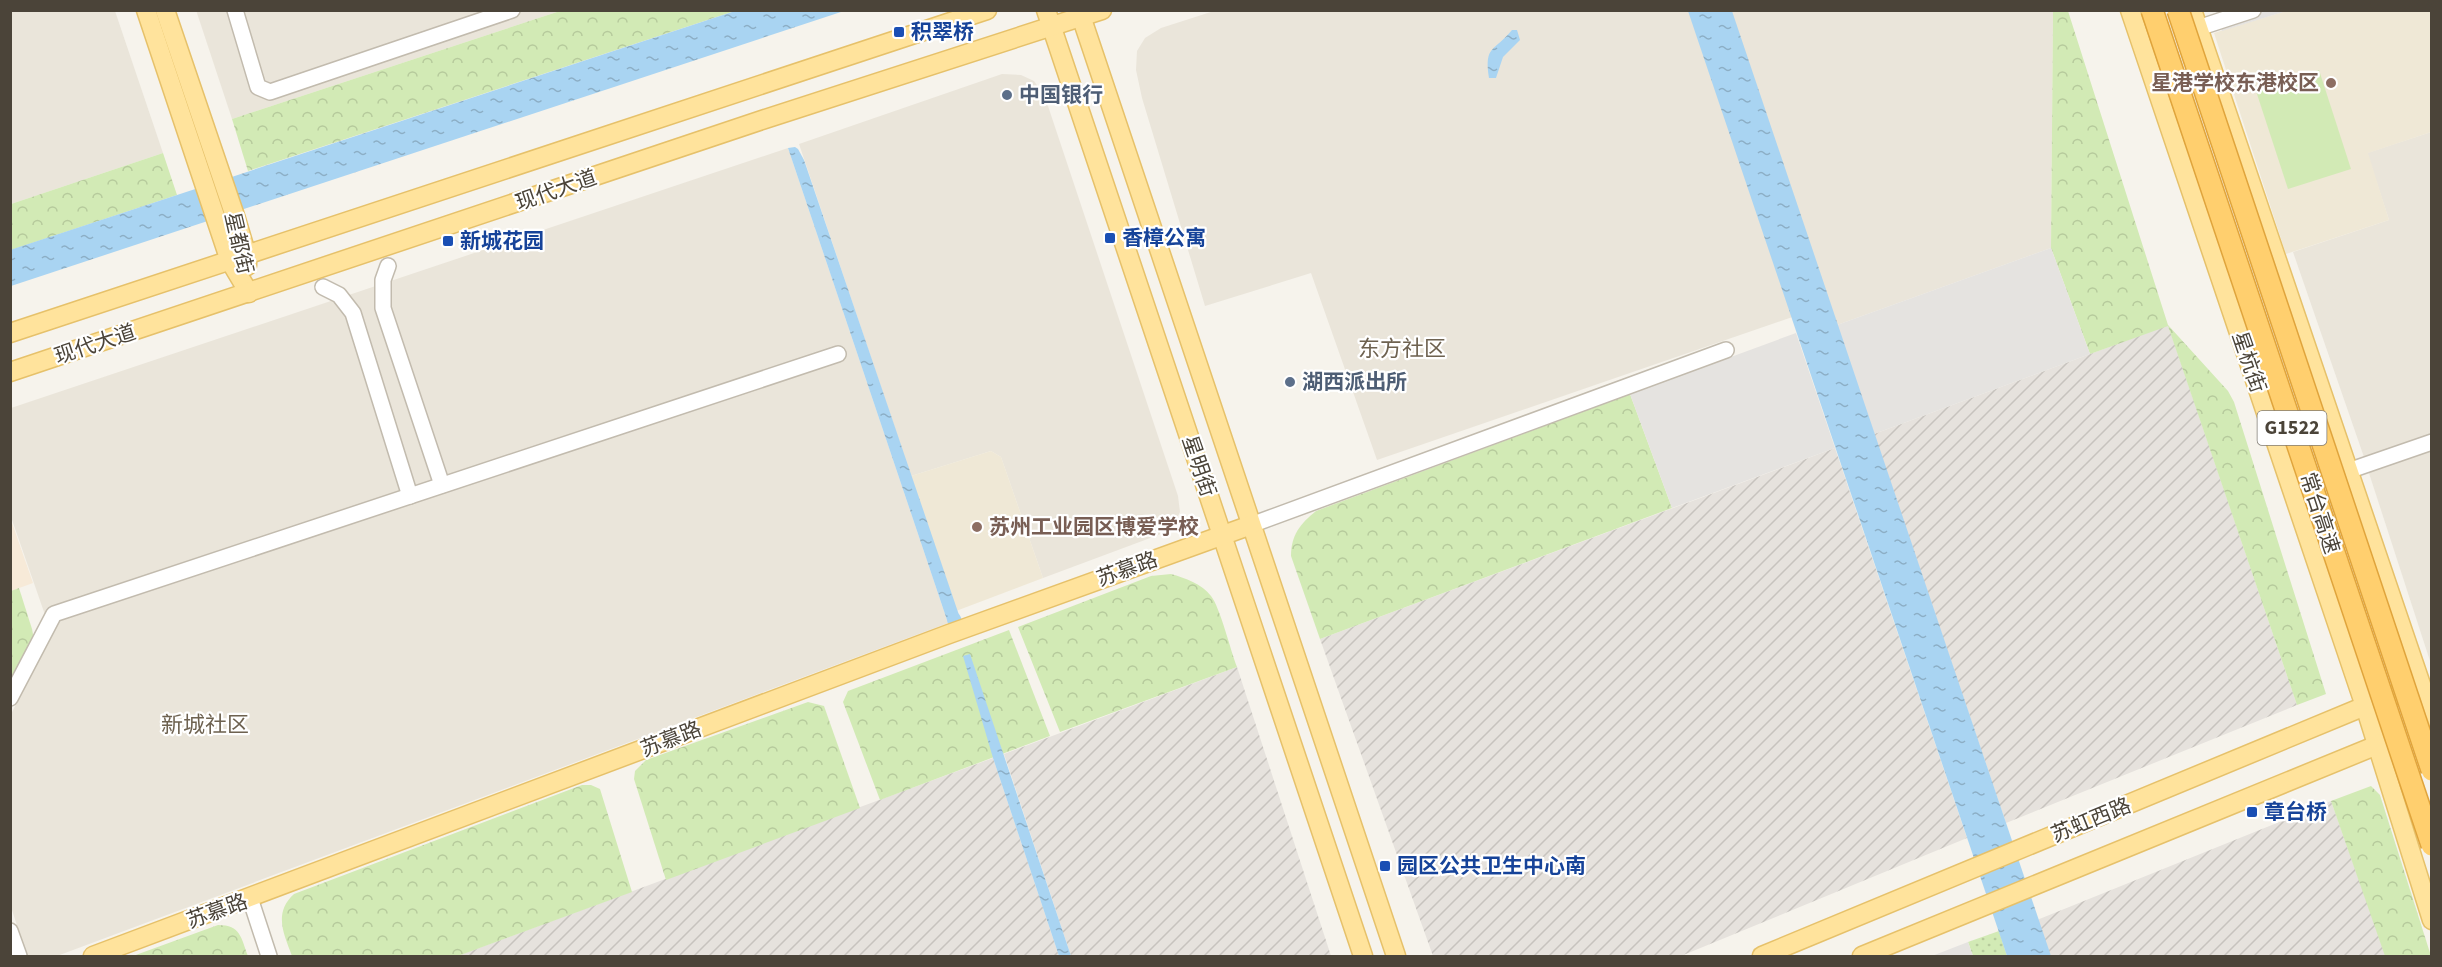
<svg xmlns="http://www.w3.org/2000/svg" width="2442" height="967" font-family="'Source Sans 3','Noto Sans SC',sans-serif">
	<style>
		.residential { fill: #eae5da }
		.commercial { fill: #f7ead8 }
		.industrial { fill: url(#industrial-furrows) }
		.education { fill: #efe8d6 }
		.grass { fill: url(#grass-dots) }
		.forest { fill: url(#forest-crowns) }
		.garden { fill: #d2eab5 }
		.parking { fill: #e5e3e0 }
		.water { fill: url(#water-ripples) }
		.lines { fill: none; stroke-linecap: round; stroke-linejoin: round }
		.canal { stroke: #a9d4f2; stroke-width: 14 }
		.minor-casing { stroke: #c2bbae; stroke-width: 18 }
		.major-casing { stroke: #e6c16a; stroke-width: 21 }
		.minor { stroke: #fff; stroke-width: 15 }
		.major { stroke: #ffe39c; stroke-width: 18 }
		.highway-bridge-casing { stroke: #e0a43c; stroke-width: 24; stroke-linecap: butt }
		.highway-bridge { stroke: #ffcf6e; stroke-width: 21 }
		.transit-dot { fill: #1a4fb4; stroke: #fff; stroke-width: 2 }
		.education-dot { fill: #8d6e63; stroke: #fff; stroke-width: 2 }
		.service-dot { fill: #5c6f8a; stroke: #fff; stroke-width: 2 }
		.labels { text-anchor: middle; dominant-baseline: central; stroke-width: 4.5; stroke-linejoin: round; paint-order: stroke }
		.shield { fill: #fff; stroke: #817c74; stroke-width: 1.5 }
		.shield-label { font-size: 20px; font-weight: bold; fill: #4b4439 }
		.transit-label { font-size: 21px; font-weight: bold; fill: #164399; stroke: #fff; text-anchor: start }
		.education-label { font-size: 21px; font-weight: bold; fill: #785e54; stroke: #fff; text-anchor: end }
		.service-label { font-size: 21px; font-weight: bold; fill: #4e5e75; stroke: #fff; text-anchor: start }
		.street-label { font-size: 21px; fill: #4b4439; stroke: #fff }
		.neighbourhood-label { font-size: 22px; fill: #6e6250; stroke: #fff }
	</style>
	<defs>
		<pattern id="industrial-furrows" width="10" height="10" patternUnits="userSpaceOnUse" patternTransform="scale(1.5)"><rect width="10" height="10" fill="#e6e2dd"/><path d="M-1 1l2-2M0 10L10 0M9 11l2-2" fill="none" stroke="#c7c3be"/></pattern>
		<pattern id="grass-dots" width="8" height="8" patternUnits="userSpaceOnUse" patternTransform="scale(1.5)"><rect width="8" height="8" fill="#d2eab5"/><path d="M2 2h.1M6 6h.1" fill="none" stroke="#b6ca9c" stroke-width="1.8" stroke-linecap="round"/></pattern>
		<pattern id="forest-crowns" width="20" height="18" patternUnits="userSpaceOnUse" patternTransform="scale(1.5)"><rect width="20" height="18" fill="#d2eab5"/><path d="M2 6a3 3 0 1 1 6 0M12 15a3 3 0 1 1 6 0" fill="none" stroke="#b6ca9c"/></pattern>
		<pattern id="water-ripples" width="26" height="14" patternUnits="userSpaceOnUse" patternTransform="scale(1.5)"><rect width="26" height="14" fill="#a9d4f2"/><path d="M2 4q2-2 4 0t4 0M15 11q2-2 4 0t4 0" fill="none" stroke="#8caec5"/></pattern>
	</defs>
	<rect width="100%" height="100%" fill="#f6f3ec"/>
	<g class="residential">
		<path d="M196,10L560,11L232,119Z"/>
		<path d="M10,11H115L163,153L11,204Z"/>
		<path d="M1214,11H2053L2051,248L1837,325L1830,304L1377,460L1311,273L1205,306L1142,98L1136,70L1137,51L1145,38L1161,28Z"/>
		<path d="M1002,74L1021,75L1034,81L1045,97L1178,496L1180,512L1175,522L1161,534L1043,578L1001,457L991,451L911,476L799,144Z"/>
		<path d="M2431,132V438L2365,460L2293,252L2389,220L2367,153Z"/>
		<path d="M788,148L948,623L57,956H27L11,907L10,716L52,635L11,517V408Z"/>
		<path d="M2431,449V664L2368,470Z"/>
	</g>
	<path class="commercial" d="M10,517L33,583L11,591L10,590Z"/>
	<g class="industrial">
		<path d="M2168,325L2297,705L2006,823L1874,434Z"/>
		<path d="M1835,448L1967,838L1681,956H1433L1320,639Z"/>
		<path d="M1237,667L1331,956H1071L1004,754Z"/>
		<path d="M993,758L1059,956H457Z"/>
		<path d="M2331,801L2386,956H2038L2027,924Z"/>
	</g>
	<g class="education">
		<path d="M2286,11H2431V132L2368,153L2389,220L2286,254L2214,33Z"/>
		<path d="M991,451L1001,457L1043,578L956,611L911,476Z"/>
	</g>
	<path class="grass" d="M1999,931L2007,956H1973L1968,942Z"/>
	<g class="forest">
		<path d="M560,11H735L248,171L232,119Z"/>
		<path d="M2053,11H2068L2168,325L2228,391L2234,402L2326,694L2297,705L2168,326L2090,354L2051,248Z"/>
		<path d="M163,153L177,195L11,250V204Z"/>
		<path d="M1630,394L1672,508L1320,639L1291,556C1291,535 1300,524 1316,511Z"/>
		<path d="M1171,574C1185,578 1202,584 1211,596C1220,607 1231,652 1237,667L1060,732L1018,627L1151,576Z"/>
		<path d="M19,588L32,629L34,640L11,684V591Z"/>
		<path d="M1009,630L1050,736L880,800L843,702L848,691Z"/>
		<path d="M808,702L824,706L860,808L666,880L634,779L635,771L646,760Z"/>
		<path d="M582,785H591L600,789L632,892L458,956H292C284,934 273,913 294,894Z"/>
		<path d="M2371,786L2380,795L2431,956H2385L2331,801Z"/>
		<path d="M218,925C241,925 241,938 248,956H133Z"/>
	</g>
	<path class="garden" d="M2319,70L2351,169L2288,189L2256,91Z"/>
	<g class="parking">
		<path d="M2215,10L2286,11L2222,31Z"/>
		<path d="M2051,248L2090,354L1874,434L1837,325Z"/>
		<path d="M1796,333L1835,448L1672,508L1630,394Z"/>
		<path d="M1968,942L1973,956H1932Z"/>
	</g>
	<g class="water">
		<path d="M735,11H844L11,286L10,250Z"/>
		<path d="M1688,11H1732L2051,956H2007Z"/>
		<path d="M1512,30H1517L1520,40L1503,57L1496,78H1489C1484,45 1494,52 1512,30Z"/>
		<path d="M795,147L798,149L804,160L959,615L948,623L788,148Z"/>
		<path d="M970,654L1071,956H1059L993,758L963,656Z"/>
	</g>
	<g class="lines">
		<path class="canal" d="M954,619L955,622"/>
		<defs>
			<g id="minor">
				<path d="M235,10L258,87L270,92L512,10"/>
				<path d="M2198,28L2253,10"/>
				<path d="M388,266L383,280V308L442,485"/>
				<path d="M323,287L339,295L353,313L410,496"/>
				<path d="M2348,471L2432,442"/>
				<path d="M1251,525L1726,350"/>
				<path d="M10,698L54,614L838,354"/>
				<path d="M250,898L269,956"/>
				<path d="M10,931L19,956"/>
			</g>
			<g id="major">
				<path d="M146,10L230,261L249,293"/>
				<path d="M165,10L236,219L247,256V266"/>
				<path d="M1046,10L1363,956"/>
				<path d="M1079,10L1396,956"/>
				<path d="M2130,10L2365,706L2432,920"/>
				<path d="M2192,10L2432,717"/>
				<path d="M10,333L987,10"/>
				<path d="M10,372L765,119L1102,10"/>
				<path d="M93,956L949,634L1251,525"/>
				<path d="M1762,956L2365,706L2419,686"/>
				<path d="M1862,956L2387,741"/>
			</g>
		</defs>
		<use href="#minor" class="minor-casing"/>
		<use href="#major" class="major-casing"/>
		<use href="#minor" class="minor"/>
		<use href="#major" class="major"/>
		<defs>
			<g id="highway-bridge">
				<path d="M2152,10L2432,845"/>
				<path d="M2178,10L2432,770"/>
			</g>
		</defs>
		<use href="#highway-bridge" class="highway-bridge-casing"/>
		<use href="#highway-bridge" class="highway-bridge"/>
	</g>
	<g class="transit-dot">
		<rect x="893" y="26" width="12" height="12" rx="3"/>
		<rect x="1104" y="232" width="12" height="12" rx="3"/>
		<rect x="442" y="235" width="12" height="12" rx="3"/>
		<rect x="2246" y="806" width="12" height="12" rx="3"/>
		<rect x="1379" y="860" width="12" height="12" rx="3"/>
	</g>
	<g class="education-dot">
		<circle cx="2331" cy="83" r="6"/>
		<circle cx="977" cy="527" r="6"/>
	</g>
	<g class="service-dot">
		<circle cx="1007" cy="95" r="6"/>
		<circle cx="1290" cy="382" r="6"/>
	</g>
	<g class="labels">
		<rect class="shield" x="2257.5" y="411" width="69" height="34" rx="4.5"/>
		<g class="shield-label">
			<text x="2292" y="428">G1522</text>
		</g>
		<g class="transit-label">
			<text x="911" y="32">积翠桥</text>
			<text x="1122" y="238">香樟公寓</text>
			<text x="460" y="241">新城花园</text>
			<text x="2264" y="812">章台桥</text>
			<text x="1397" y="866">园区公共卫生中心南</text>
		</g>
		<g class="education-label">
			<text x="2319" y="83">星港学校东港校区</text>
			<text x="989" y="527" text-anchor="start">苏州工业园区博爱学校</text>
		</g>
		<g class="service-label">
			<text x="1019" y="95">中国银行</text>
			<text x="1302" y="382">湖西派出所</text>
		</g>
		<g class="street-label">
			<text transform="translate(556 190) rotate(-19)">现代大道</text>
			<text transform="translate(239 243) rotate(77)">星都街</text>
			<text transform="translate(95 344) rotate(-18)">现代大道</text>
			<text transform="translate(2249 362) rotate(71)">星杭街</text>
			<text transform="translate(1199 466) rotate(71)">星明街</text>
			<text transform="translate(2320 513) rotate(72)">常台高速</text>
			<text transform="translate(1127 569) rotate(-20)">苏慕路</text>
			<text transform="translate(671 739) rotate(-21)">苏慕路</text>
			<text transform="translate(2091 820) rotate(-22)">苏虹西路</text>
			<text transform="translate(217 911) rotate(-20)">苏慕路</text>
		</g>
		<g class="neighbourhood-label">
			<text x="1402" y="349">东方社区</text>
			<text x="205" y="725">新城社区</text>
		</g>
	</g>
	<rect width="2442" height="967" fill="none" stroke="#4b4439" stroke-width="24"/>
</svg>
